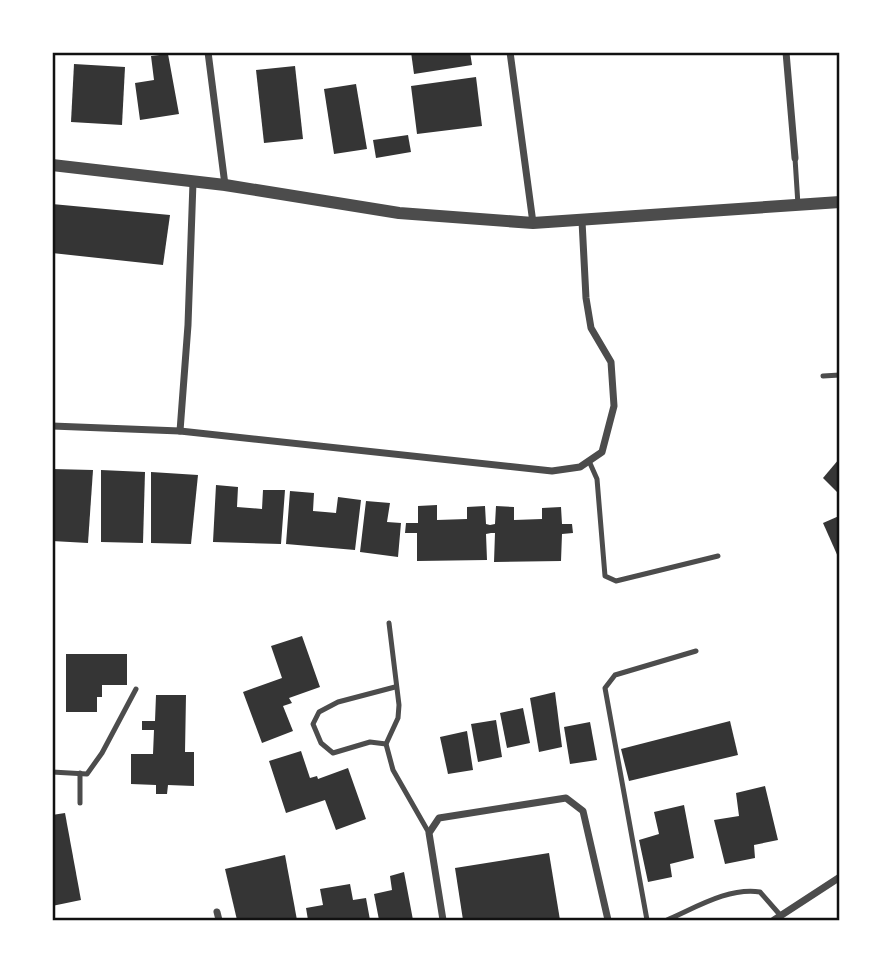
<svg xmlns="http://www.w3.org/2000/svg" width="892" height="973" font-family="Figtree,sans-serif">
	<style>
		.building { fill: #353535 }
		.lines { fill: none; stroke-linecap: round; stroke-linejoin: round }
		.service { stroke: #4c4c4c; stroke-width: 5 }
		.minor { stroke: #4c4c4c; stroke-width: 7 }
		.tertiary { stroke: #4c4c4c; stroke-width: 12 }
		.neatline { fill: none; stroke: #111; stroke-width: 2.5 }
	</style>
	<rect width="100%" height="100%" fill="#fff"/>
	<g class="building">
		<path d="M411,52H470L472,65L414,74Z"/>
		<path d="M168,54L179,114L140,120L135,83L154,80L151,56Z"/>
		<path d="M74,64L125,67L122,125L71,122Z"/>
		<path d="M295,66L303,139L264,143L256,70Z"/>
		<path d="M476,77L482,126L417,134L411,86Z"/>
		<path d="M356,84L367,149L334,154L324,89Z"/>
		<path d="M408,135L411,152L376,158L373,140Z"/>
		<path d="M52,204L170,215L163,265L52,253Z"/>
		<path d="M839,459V494L823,478Z"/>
		<path d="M52,469L93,470L88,543L52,541Z"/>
		<path d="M101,470L145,472L143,543L101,542Z"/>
		<path d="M151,472L198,475L191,544L151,543Z"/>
		<path d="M216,485L238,487L237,507L262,509L263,490H285L281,544L213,542Z"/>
		<path d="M290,491L314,493L313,511L325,512L336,513L338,497L361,500L355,550L286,544Z"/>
		<path d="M366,501L390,503L387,522L401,523L398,557L360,552Z"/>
		<path d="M437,505V520L467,519V507L485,506L486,524L490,525L495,524L496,506L514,507V520L542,519V508L561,507L562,524H572L573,533L562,534L561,561L494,562L495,533H491L486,534L487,560L417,561V533H405L406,523H418V506Z"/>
		<path d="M839,516V559L823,523Z"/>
		<path d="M302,636L320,687L289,698L292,703L283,706L293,731L262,743L243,692L282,678L271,646Z"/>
		<path d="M66,654H127V685H102V697H97V712H66Z"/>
		<path d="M555,692L562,747L539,752L530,698Z"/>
		<path d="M156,695H186L185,752H194V786L168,785L167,794H156V785L131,784V754H153L154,730H142V721H155Z"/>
		<path d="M523,708L530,743L507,748L500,713Z"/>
		<path d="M496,720L502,757L478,762L471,724Z"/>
		<path d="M730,721L738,755L629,781L621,749Z"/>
		<path d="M590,722L597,760L570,764L564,727Z"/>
		<path d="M467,731L473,770L448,774L440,737Z"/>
		<path d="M301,751L310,778L317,776L318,779L348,768L366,819L336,830L325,800L286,813L269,761Z"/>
		<path d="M765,786L778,840L754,845L755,858L725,864L714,820L739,816L736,793Z"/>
		<path d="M684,805L694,858L670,864L672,877L648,882L639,840L659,834L654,812Z"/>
		<path d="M65,813L81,900L52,906V815Z"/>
		<path d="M549,853L560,920H463L455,868Z"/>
		<path d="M285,855L297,920H237L225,869Z"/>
		<path d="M404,872L413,920H379L374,894L392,890L390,876Z"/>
		<path d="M350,884L353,900L366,898L370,920H308L306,908L323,905L320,889Z"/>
	</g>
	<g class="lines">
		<g class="service">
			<path d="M795,158L798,205"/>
			<path d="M823,376L840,375"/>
			<path d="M589,461L597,479L605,576L616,581L718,556"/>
			<path d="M389,623L399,705L398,718L386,744L393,770L429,833"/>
			<path d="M386,744L370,742L333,753L321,743L313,724L319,712L338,702L395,687"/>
			<path d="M52,772L87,774L102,753L136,689"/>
			<path d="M80,773V803"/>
			<path d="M647,920L605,688L615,675L696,651"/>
			<path d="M667,920C695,908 729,887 760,892L781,916"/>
		</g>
		<g class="minor">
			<path d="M208,52L225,185"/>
			<path d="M510,52L533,223"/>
			<path d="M786,52L795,158"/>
			<path d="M52,426L180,431L188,325L193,182"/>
			<path d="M180,431L552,471L580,467L602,452L614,406L611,362L591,328L586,298L582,221"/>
			<path d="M217,912L219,920"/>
			<path d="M443,920L429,833L439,818L566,798L583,811L608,920"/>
			<path d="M774,920L840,877"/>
		</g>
		<path class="tertiary" d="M52,165L225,185L399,213L533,223L840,202"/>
	</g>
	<rect width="892" height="973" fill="none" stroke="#ffffff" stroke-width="108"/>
	<rect x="54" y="54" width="784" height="865" class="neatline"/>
</svg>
